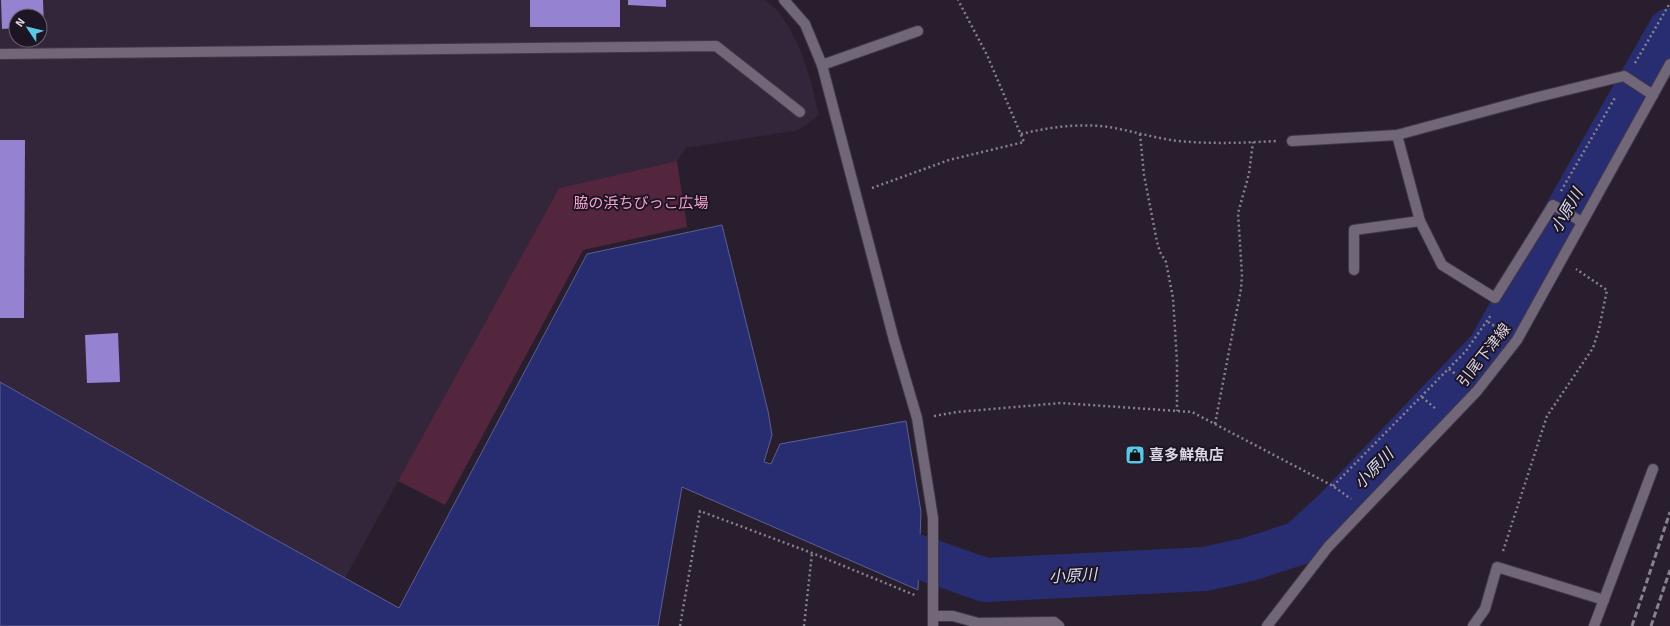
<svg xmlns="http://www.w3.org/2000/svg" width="1670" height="626" font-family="Signika,'Noto Sans JP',sans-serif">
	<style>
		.built { fill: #33263b; fill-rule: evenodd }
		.green { fill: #53263e }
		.water { fill: #272d70; stroke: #5d5f92 }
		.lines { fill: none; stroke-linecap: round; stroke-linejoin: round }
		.river { stroke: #272d70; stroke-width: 44 }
		.building { fill: #9583d1 }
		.service-casing { stroke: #413946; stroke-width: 12 }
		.minor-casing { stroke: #413946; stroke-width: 12 }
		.tertiary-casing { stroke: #413946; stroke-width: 12 }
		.secondary-casing { stroke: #413946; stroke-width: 12 }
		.path { stroke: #88808d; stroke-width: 2.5; stroke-dasharray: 2 3; stroke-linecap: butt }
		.service { stroke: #726679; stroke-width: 10 }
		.minor { stroke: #726679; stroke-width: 10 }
		.tertiary { stroke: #726679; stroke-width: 10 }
		.secondary { stroke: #726679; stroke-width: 10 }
		.rail { stroke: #88808e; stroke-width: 3; stroke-dasharray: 6 3; stroke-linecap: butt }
		.labels { text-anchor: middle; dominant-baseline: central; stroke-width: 4; stroke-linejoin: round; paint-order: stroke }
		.park-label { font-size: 15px; fill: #f9a3cf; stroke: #1e1524 }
		.street-label { font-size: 15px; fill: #dbd5e0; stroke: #1e1524 }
		.poi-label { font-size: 15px; font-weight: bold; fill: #dbd5e0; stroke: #1e1524; text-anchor: start }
		.water-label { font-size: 16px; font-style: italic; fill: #d5daef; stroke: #1e1524 }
	</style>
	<rect width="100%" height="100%" fill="#281e2e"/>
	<path class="built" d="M0,0H765L778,11L790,29L802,54L812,86L819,115L799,130L686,148L677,161L559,188L345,578L253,527L0,382ZM16,16H40V40H16Z"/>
	<path class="green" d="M677,161L687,227L583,250L445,505L398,481L559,188Z"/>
	<path class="water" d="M722,225L768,411L772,435L764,462L771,464L780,444L906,421L921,512L918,590L682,487L658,626H0V382L253,527L399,608L587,254Z"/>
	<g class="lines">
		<path class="river" d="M882,544L985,580L1205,569L1250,559L1299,543L1335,510L1489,349L1670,30"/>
	</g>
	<g class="building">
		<path d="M1,0H43L44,27H40V16H16V28L2,29Z"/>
		<rect x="530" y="0" width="90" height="27"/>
		<path d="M628,0H666V7L628,5Z"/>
		<path d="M0,140H25L24,318H0Z"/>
		<path d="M118,333L120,382L87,383L85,335Z"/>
	</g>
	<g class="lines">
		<defs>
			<path id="service" d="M0,54L716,46L800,112"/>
			<g id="minor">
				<path d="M822,65L918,31"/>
				<path d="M1397,135L1420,221L1442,265L1495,298L1553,205L1582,222"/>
				<path d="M1292,141L1397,135L1534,98L1624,76L1653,95"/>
				<path d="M1354,270V230L1420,221"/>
				<path d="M894,340L917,418L933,518V626"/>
				<path d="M933,616H953L978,623L1054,622L1059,626"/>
				<path d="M1473,626L1485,609L1497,567L1604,600"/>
				<path d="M1594,626L1653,469"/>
			</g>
			<path id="tertiary" d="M784,0L805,24L822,65L894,340"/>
			<path id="secondary" d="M1267,626L1328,547L1477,391L1517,340L1670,64"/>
		</defs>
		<use href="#service" class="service-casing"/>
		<use href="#minor" class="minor-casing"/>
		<use href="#tertiary" class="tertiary-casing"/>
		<use href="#secondary" class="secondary-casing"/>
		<g class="path">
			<path d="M1635,63L1670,3"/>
			<path d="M1021,134C1050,127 1079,123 1109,127C1132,131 1155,138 1178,141C1211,144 1243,143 1276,141"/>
			<path d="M1140,134L1144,175L1157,242L1160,252L1166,262L1173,298L1177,362V411"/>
			<path d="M872,188L949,160L1024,142L987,55L958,0"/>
			<path d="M1561,191L1616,96"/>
			<path d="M1488,322L1503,331"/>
			<path d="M1449,369L1463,380"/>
			<path d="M1422,397L1437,410"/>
			<path d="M934,416L957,412L1061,403L1192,412L1333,486L1351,499"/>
			<path d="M1215,424L1241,289L1242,275L1238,213L1249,174L1253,142"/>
			<path d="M1333,486L1466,351L1491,315"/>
			<path d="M1503,551L1547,416L1593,348L1599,329L1607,290L1576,269"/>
			<path d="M680,626L700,511L812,553L917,596"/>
			<path d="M804,626L812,553"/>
		</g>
		<use href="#service" class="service"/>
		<use href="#minor" class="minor"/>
		<use href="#tertiary" class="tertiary"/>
		<use href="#secondary" class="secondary"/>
		<g class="rail">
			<path d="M1632,626L1670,512"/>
			<path d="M1651,626L1670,570"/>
		</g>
	</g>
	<defs>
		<symbol id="shop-square" viewBox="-11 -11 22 22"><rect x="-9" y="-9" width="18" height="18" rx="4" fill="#5bc7e7" stroke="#1e1524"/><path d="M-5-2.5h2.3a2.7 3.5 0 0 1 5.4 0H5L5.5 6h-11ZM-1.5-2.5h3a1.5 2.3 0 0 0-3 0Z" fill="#111"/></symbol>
	</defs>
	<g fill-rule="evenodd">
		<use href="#shop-square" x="1124" y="444" width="22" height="22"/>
	</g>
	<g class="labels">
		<g class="park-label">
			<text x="641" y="203">脇の浜ちびっこ広場</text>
		</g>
		<g class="street-label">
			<text transform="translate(1484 355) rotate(-52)">引尾下津線</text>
		</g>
		<g class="poi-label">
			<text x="1149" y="455">喜多鮮魚店</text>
		</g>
		<g class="water-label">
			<text transform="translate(1567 211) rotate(-60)">小原川</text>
			<text transform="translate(1374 469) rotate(-46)">小原川</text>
			<text transform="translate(1073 576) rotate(-3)">小原川</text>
		</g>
	</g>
	<g transform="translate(28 28) rotate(305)"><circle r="19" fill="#1e1524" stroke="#6a626f"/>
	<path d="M0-3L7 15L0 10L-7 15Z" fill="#5bc7e7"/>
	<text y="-6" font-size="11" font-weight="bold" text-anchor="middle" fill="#dbd5e0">N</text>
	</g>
</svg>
